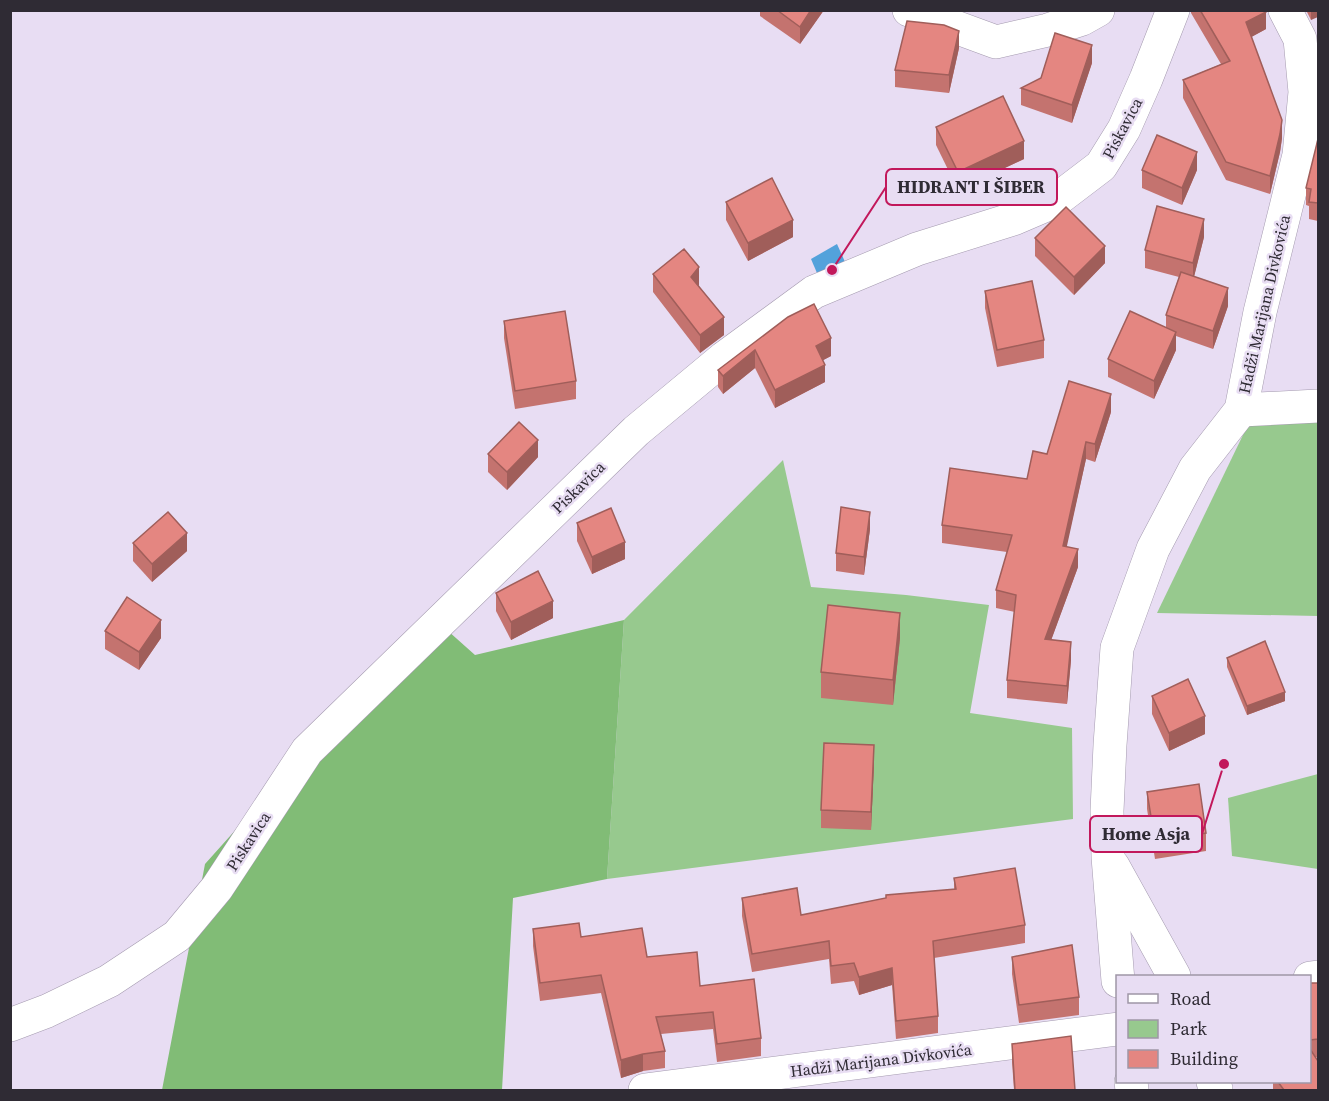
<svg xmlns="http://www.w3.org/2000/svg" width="1329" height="1101" font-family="'Source Serif 4',serif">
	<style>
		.green { fill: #97c98e }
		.forest { fill: #81bc76 }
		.water { fill: #53a2db }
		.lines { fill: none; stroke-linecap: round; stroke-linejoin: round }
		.minor-casing { stroke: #a49aaf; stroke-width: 34 }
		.minor { stroke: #fff; stroke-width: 33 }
		.wall { fill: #c4736f }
		.shaded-wall { fill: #a05e5a }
		.building { fill: #e48681; stroke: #a05e5a; stroke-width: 1.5 }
		.labels { text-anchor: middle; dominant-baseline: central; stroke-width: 5; stroke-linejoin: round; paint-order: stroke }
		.street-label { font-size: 16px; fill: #2f2b34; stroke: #e8ddf3 }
		.leader { fill: none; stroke: #c2185b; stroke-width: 2 }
		.callout-dot { fill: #c2185b; stroke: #e8ddf3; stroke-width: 2 }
		.callout { fill: #e8ddf3; stroke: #c2185b; stroke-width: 2 }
		.callout-label { font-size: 18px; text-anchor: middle; font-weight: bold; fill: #2f2b34 }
	</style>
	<rect width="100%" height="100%" fill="#e8ddf3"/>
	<g class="green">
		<path d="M1318,402V616L1157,613L1256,408Z"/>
		<path d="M783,460L811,587L906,595L989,605L970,713L1072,728L1073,819L607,879L624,620Z"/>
		<path d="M1318,774V869L1232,856L1228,798Z"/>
	</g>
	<path class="forest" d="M429,614L475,655L624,620L607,879L513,898L502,1090H162L205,864Z"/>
	<path class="water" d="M837,244L854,282L826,294L811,259Z"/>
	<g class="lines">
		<defs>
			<g id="minor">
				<path d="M909,10L996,42L1048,30L1082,19L1098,10"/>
				<path d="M1241,410L1318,406"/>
				<path d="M1113,866L1174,976"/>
				<path d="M1310,978L1318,977"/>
				<path d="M1118,981L1108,857L1107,811L1110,745L1117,648L1153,549L1195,469L1241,410L1260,312L1299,155L1305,92L1300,39L1285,10"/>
				<path d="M10,1025L47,1011L109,981L177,936L217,888L307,751L636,431L724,358L814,292L917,249L1013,219L1055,201L1101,166L1124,129L1146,79L1173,10"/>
				<path d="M1131,1082L1132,1090"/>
				<path d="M1213,1082L1216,1089"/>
				<path d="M645,1090L1118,1029"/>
			</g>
		</defs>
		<use href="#minor" class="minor-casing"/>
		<use href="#minor" class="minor"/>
	</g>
	<g class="wall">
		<path d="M760,10H824L800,44L760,16Z"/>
		<path d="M1191,10H1266V29L1251,37L1282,138L1280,152L1270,194L1226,180L1183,98V80L1221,64L1191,13Z"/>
		<path d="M1306,10H1318L1311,20Z"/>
		<path d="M959,48L949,93L895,87V70Z"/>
		<path d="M1092,63L1072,123L1021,105V88L1041,78Z"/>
		<path d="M936,127L1024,159L958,190L936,145Z"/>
		<path d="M1318,130V221L1309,219V206L1306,205V188L1318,139Z"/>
		<path d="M1142,170H1197L1182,205L1142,188Z"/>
		<path d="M726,202L793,237L748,261L726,220Z"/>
		<path d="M1204,237L1194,276L1228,306L1213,349L1176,336V350L1154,399L1108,377V359L1166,328V315L1179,277L1145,268V250Z"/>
		<path d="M1035,238L1105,263L1074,295L1035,256Z"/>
		<path d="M653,274L699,285L698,286L724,335L700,353L653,292Z"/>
		<path d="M985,291L1044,340V358L997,367L985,308Z"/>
		<path d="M788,317L831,356L823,360L825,382L775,408L755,368L723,394L718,387V370Z"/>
		<path d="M504,321L576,381V399L515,409L504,338Z"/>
		<path d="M1111,412L1095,462L1086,459L1066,547L1078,567L1051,640L1071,660L1067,704L1007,698V680L1015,612L996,608V590L1007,552L942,543V525L1027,479L1047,454Z"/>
		<path d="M488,454L538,457L507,490L488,472Z"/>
		<path d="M577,523L625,559L592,574L577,541Z"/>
		<path d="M870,529L864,575L836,571V553Z"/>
		<path d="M133,543L187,551L152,582L133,561Z"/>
		<path d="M496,593L553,618L511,640L496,611Z"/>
		<path d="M105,631L161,638L139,670L105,649Z"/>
		<path d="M900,638L893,705L821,698V672Z"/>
		<path d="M1227,658L1285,701L1247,715L1227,667Z"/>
		<path d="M1152,696L1205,734L1169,751L1152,714Z"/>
		<path d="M874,763L871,830L821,828V810Z"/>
		<path d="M1147,792L1206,833V851L1155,859L1147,809Z"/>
		<path d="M954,878L1025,925V943L934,958L938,1016V1033L896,1039L892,985L859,995L854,981L831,984L829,959L752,972L742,916V898L801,915L954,889Z"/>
		<path d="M533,929L581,937L647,957L700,986L761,1038V1056L717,1062L713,1029L661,1034L665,1051V1068L643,1071L621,1078L601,993L540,1001L533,946Z"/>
		<path d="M1012,957L1079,997V1015L1019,1023L1012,974Z"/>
		<path d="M1310,983H1318V1057H1316L1318,1090H1273V1082H1310Z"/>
		<path d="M1012,1044L1075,1090H1014L1012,1062Z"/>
	</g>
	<g class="shaded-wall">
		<path d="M811,10H824L800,44V27Z"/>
		<path d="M1311,10H1318V17L1311,20Z"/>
		<path d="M1266,12V29L1246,40V22Z"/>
		<path d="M959,31V48L949,93V75Z"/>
		<path d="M1092,45V63L1072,123V105Z"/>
		<path d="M1282,120V138L1280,152L1270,194V176Z"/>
		<path d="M1024,141V159L958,190V172Z"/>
		<path d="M1197,152V170L1182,205V188Z"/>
		<path d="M1204,219V237L1193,281V263Z"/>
		<path d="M793,220V237L748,261V243Z"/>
		<path d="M1105,246V263L1074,295V277Z"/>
		<path d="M699,267V285L691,295V277Z"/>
		<path d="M1228,288V306L1213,349V331Z"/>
		<path d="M724,317V335L700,353V335Z"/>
		<path d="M1176,332V350L1154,399V381Z"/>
		<path d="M831,338V356L816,364V346Z"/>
		<path d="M755,350V368L723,394V376Z"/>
		<path d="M825,365V382L775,408V390Z"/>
		<path d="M1111,394V412L1095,462V444Z"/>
		<path d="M538,440V457L507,490V472Z"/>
		<path d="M1086,442V459L1063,564V546Z"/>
		<path d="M870,512V529L864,575V557Z"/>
		<path d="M187,533V551L152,582V564Z"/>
		<path d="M625,542V559L592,574V557Z"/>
		<path d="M1078,549V567L1045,657V639Z"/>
		<path d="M553,601V618L511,640V622Z"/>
		<path d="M900,613V638L893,705V680Z"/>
		<path d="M161,620V638L139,670V652Z"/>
		<path d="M1071,642V660L1067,704V686Z"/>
		<path d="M1285,692V701L1247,715V706Z"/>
		<path d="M1205,716V734L1169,751V733Z"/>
		<path d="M874,745V763L871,830V812Z"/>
		<path d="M892,968V985L859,995V977Z"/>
		<path d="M643,1054V1071L621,1078V1060Z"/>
	</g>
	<g class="building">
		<path d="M777,10H811L800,27Z"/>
		<path d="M1200,10H1266V12L1246,22L1282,120L1280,134L1270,176L1226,162L1183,80L1230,61Z"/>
		<path d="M907,21L944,25L959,31L949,75L895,70Z"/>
		<path d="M1055,33L1092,45L1072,105L1021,88L1041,78Z"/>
		<path d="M1003,96L1024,141L958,172L936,127Z"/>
		<path d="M1318,130V203L1309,202L1311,189L1306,188L1318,139Z"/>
		<path d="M1157,135L1197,152L1182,188L1142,170Z"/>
		<path d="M772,178L793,220L748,243L726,202Z"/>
		<path d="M1157,206L1204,219L1193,263L1145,250Z"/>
		<path d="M1066,207L1105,246L1074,277L1035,238Z"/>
		<path d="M684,249L699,267L691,277L724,317L700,335L653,274Z"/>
		<path d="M1181,272L1228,288L1213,331L1166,315Z"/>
		<path d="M1032,281L1044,340L997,350L985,291Z"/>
		<path d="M814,304L831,338L816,346L825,365L775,390L755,350L723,376L718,370L788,317Z"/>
		<path d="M565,311L576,381L515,391L504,321Z"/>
		<path d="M1130,311L1176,332L1154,381L1108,359Z"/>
		<path d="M1069,381L1111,394L1095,444L1086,442L1063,546L1078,549L1045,639L1071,642L1067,686L1007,680L1016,595L996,590L1012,535L942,525L950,468L1027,479L1033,451L1047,454Z"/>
		<path d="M519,422L538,440L507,472L488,454Z"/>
		<path d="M841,507L870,512L864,557L836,553Z"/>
		<path d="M611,508L625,542L592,557L577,523Z"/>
		<path d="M168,512L187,533L152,564L133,543Z"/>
		<path d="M538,571L553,601L511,622L496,593Z"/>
		<path d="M127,597L161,620L139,652L105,631Z"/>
		<path d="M828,605L900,613L893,680L821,672Z"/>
		<path d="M1265,641L1285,692L1247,706L1227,658Z"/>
		<path d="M1188,679L1205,716L1169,733L1152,696Z"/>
		<path d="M824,743L874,745L871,812L821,810Z"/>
		<path d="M1199,784L1206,833L1155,841L1147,792Z"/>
		<path d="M1015,868L1025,925L933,941L938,1016L896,1021L892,968L859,977L854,963L831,966L829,941L752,954L742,898L797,888L801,915L886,898V895L956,889L954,878Z"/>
		<path d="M579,923L581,937L642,928L647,957L697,952L700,986L754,979L761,1038L717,1044L713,1012L656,1017L665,1051L643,1054L621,1060L601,975L540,983L533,929Z"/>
		<path d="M1072,945L1079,997L1019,1005L1012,957Z"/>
		<path d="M1310,983H1318V1039L1310,1040Z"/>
		<path d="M1071,1036L1075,1090H1015L1012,1044Z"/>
		<path d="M1310,1049L1318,1061V1090H1284L1278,1082H1310Z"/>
	</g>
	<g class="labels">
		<g class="street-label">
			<text transform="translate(1122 128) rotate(-62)">Piskavica</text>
			<text transform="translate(1264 304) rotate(-77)">Hadži Marijana Divkovića</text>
			<text transform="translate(578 487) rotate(-44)">Piskavica</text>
			<text transform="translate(248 841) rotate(-57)">Piskavica</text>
			<text transform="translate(881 1060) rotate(-7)">Hadži Marijana Divkovića</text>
		</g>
	</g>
	<path class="leader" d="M832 270L886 187M1224 764L1202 834"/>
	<g class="callout-dot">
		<circle cx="832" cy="270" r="6"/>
		<circle cx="1224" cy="764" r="6"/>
	</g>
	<g class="callout">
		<rect x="886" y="169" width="171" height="36" rx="6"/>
		<rect x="1090" y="816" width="112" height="36" rx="6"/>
	</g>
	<g class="callout-label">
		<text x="971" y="193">HIDRANT I ŠIBER</text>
		<text x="1146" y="840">Home Asja</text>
	</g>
	<rect width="1329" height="1101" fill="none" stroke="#2f2b34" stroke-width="24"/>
	<rect x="1116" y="975" width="195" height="108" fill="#e8ddf3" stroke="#9e96a7" stroke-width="1.5"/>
	<rect x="1128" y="994" width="30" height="9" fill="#ffffff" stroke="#9e96a7" stroke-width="1.5"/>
	<text x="1170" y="1005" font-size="18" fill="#2f2b34">Road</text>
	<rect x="1128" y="1020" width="30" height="18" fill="#97c98e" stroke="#9e96a7" stroke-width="1.5"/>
	<text x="1170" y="1035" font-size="18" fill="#2f2b34">Park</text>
	<rect x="1128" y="1050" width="30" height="18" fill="#e48681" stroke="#9e96a7" stroke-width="1.5"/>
	<text x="1170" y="1065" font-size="18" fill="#2f2b34">Building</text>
</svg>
